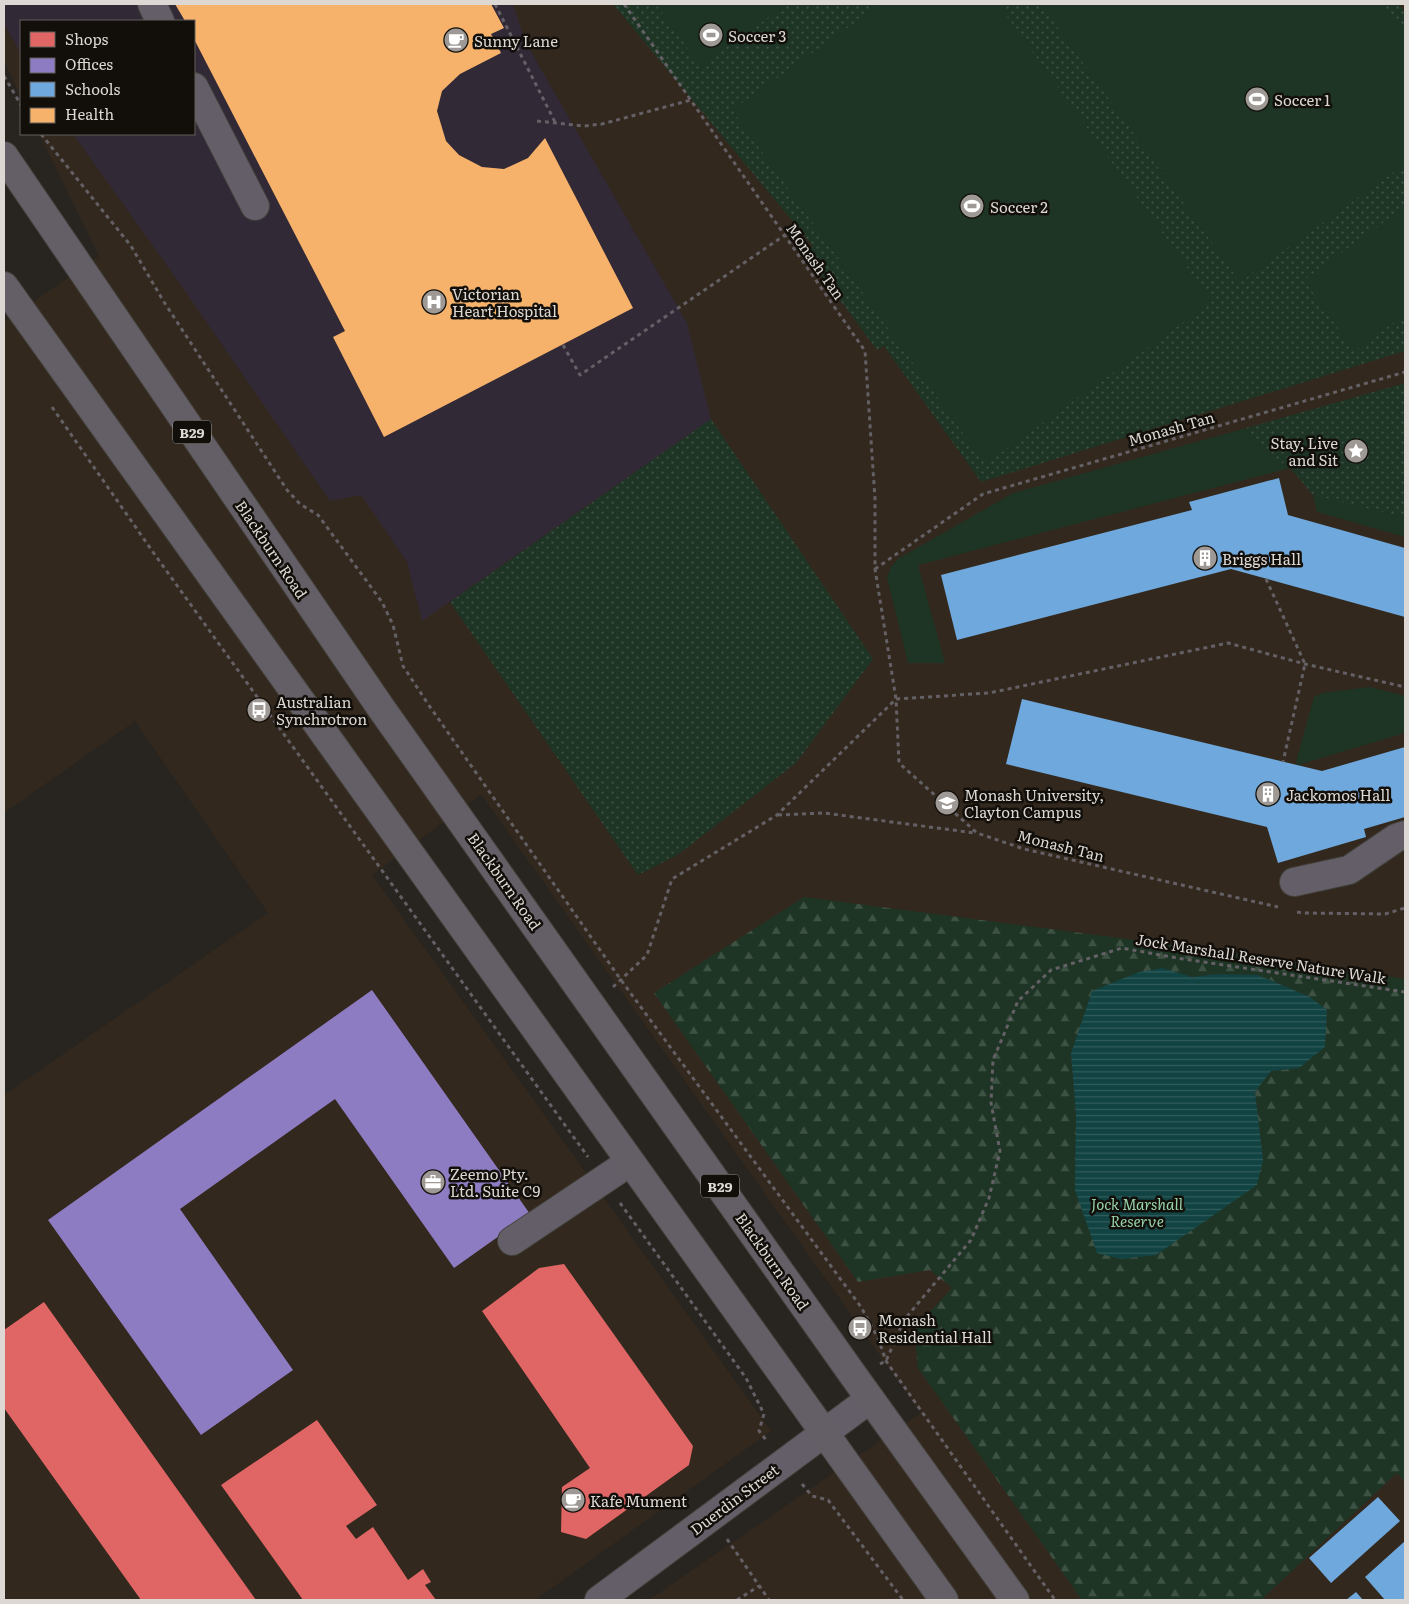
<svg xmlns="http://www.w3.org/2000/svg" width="1409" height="1604" font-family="Literata,serif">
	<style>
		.built { fill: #33281d }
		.medical { fill: #312936 }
		.grass { fill: url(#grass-dots) }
		.forest { fill: url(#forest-firs); fill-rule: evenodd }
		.garden { fill: #1e3525 }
		.water { fill: url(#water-rules) }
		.shops { fill: #e06666 }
		.offices { fill: #8e7cc3 }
		.schools { fill: #6fa8dc }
		.health { fill: #f6b26b }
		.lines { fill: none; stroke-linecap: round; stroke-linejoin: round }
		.minor-casing { stroke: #44423d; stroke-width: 30 }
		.major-casing { stroke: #44423d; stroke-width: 30 }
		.path { stroke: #646065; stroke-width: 3; stroke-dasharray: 4 4; stroke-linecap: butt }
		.minor { stroke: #635e67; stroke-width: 28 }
		.major { stroke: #645f66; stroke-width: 28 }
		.labels { text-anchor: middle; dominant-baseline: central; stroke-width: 5; stroke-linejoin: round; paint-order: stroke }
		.shield { fill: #120f0b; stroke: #a09c97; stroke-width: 1 }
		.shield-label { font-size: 14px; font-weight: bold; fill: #ddd8d3 }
		.poi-label { font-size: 15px; fill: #ddd8d3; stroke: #120f0b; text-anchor: start }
		.street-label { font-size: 15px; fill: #ddd8d3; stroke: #120f0b }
		.park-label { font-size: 15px; font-style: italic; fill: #98d4ab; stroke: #120f0b }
	</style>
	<defs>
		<pattern id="grass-dots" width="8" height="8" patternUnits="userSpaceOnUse" patternTransform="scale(1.25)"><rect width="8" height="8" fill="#1e3525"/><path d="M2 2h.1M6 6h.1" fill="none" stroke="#3e5244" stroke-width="1.8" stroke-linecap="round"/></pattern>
		<pattern id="forest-firs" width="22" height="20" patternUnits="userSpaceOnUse" patternTransform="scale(1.25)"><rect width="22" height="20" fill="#1e3525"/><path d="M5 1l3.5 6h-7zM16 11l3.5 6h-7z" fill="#3e5244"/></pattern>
		<pattern id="water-rules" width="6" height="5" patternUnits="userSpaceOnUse" patternTransform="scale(1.25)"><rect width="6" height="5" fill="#114343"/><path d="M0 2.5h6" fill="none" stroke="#335d5d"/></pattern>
	</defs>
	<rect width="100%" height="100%" fill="#282520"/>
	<path class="built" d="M4,4H1405V1600H649L921,1413L481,794L372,875L771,1431L535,1600H4V1095L268,913L135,721L4,813V322L99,256L39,134H194V21H21V97L4,61Z"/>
	<path class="medical" d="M4,4H513L526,43L687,323L711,419L422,621L407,562L361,495L330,501L178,281L73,134H194V21H21V54L4,24Z"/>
	<g class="grass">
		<path d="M613,4H1399L1405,12V351L981,482L884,346L877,350L805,253L813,246Z"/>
		<path d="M1405,383V518L1313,495L1290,468L1262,449L1246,428Z"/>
		<path d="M711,419L873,659L796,763L679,854L638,875L450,602Z"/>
	</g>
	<path class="forest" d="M804,897L1220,951L1405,979V1482L1397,1473L1261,1600H1082L918,1368L914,1329L952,1288L930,1270L858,1282L654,993ZM1163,968L1192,977L1216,974L1258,975L1310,997L1327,1010L1325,1047L1299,1068L1271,1071L1255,1092L1263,1160L1076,1114L1071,1054Z"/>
	<g class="garden">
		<path d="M656,4H787L700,66Z"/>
		<path d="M881,4H998L1212,302L985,464L732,110Z"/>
		<path d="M1041,4H1383L1405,34V164L1240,282Z"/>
		<path d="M1405,207V314L1354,351L1304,280Z"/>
		<path d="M1246,428L1262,449L1290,468L918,565L945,663H908L887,578L891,567L898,559L1013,493Z"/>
		<path d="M1313,495L1405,518V537L1317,512Z"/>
		<path d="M1370,687L1405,696V733L1298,765L1296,762L1314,697L1322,693Z"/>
	</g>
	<path class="water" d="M1163,968L1192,977L1216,974L1258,975L1310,997L1327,1010L1325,1047L1299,1068L1271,1071L1255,1092L1263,1160L1257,1185L1156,1255L1121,1259L1097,1253L1075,1190L1076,1114L1071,1054L1092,991L1139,972Z"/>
	<g class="shops">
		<path d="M564,1264L693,1446L689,1465L586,1539L561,1532L562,1487L590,1468L482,1311L539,1268Z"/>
		<path d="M44,1302L256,1600H141L4,1408V1330Z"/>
		<path d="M317,1420L377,1505L346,1526L356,1539L373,1527L408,1580L423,1569L431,1582L425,1585L436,1600H303L221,1485Z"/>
	</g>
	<path class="offices" d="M372,990L530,1214L454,1268L335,1099L180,1209L293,1370L201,1435L48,1220Z"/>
	<g class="schools">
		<path d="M1279,478L1288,515L1405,548V617L1231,569L957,640L941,575L1192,510L1189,502Z"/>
		<path d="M1022,699L1322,771L1405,747V817L1364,829L1366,837L1278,863L1267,827L1006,764Z"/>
		<path d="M1378,1497L1400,1521L1331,1583L1309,1558Z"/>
		<path d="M1405,1541V1600H1385L1365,1577Z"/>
		<path d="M1356,1592L1363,1600H1346Z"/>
	</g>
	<path class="health" d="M175,4H491L504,28L491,34L501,53L460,74L442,91L437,111L446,141L459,155L482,167L504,169L528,158L545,138L633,308L384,437L333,337L345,331L194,39V21H185Z"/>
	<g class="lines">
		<defs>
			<g id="minor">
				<path d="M152,4L160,21"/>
				<path d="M194,87L255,206"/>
				<path d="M1294,882L1349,870L1396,838L1405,835"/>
				<path d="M512,1241L630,1162"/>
				<path d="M599,1600L870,1399"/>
			</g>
			<g id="major">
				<path d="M4,156L381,708L853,1375L1015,1600"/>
				<path d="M4,286L944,1600"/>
			</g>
		</defs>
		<use href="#minor" class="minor-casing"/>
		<use href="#major" class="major-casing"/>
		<g class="path">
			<path d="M495,4L555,122"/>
			<path d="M624,4L865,351L875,499V569L896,699L899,763L977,833L1024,849L1278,907"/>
			<path d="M4,76L21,105"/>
			<path d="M537,121L584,126L602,124L691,100"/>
			<path d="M41,134L131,246L164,302L287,490L300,504L318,515L382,602L393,625L403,666L428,704L621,980L861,1307L878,1338L886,1361L1055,1600"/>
			<path d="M563,345L580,375L785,235"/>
			<path d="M52,407L155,555L588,1157"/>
			<path d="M875,569L983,494L1405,372"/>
			<path d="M1266,579L1305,664L1283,762"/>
			<path d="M778,815L824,813L975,833"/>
			<path d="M1297,912L1303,913L1385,914L1405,908"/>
			<path d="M613,987L647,955L672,879L777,815L896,699L989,693L1228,643L1305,664L1405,687"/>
			<path d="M620,1203L746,1378L764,1414L759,1431L767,1441"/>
			<path d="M880,1364L886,1361L904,1320L971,1240L989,1198L1000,1151L991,1103L993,1060L1018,1001L1051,970L1122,948L1177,958L1405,992"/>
			<path d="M802,1484L812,1496L828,1500L903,1600"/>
			<path d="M727,1539L769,1600"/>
			<path d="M737,1600L759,1586"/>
		</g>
		<use href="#minor" class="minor"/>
		<use href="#major" class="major"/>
	</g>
	<defs>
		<symbol id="stadium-disc" viewBox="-11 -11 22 22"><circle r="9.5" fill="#9e9994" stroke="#120f0b"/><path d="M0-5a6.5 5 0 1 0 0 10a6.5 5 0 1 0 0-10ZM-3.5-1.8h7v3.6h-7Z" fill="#fff"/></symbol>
		<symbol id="cafe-disc" viewBox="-11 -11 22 22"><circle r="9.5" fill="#9e9994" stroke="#120f0b"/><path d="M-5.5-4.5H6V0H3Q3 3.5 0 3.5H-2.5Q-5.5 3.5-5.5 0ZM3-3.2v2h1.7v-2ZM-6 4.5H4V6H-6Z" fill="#fff"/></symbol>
		<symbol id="hospital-disc" viewBox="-11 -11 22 22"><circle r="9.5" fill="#9e9994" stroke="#120f0b"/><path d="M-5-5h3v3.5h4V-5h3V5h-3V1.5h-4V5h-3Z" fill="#fff"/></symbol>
		<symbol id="sight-disc" viewBox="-11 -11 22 22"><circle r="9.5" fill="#9e9994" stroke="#120f0b"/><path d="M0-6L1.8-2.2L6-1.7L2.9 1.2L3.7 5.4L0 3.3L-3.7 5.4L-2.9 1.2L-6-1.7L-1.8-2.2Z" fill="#fff"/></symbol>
		<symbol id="building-disc" viewBox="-11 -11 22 22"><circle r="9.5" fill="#9e9994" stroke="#120f0b"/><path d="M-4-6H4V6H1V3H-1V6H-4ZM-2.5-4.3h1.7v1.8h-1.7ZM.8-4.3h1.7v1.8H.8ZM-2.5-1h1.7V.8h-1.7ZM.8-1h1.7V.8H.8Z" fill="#fff"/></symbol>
		<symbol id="bus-disc" viewBox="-11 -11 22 22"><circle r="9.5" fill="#9e9994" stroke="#120f0b"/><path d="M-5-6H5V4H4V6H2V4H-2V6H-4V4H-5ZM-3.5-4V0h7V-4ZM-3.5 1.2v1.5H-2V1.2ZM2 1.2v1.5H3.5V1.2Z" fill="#fff"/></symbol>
		<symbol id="university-disc" viewBox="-11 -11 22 22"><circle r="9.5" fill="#9e9994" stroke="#120f0b"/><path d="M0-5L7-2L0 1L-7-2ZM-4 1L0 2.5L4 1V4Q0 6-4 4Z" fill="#fff"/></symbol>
		<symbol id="office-disc" viewBox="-11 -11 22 22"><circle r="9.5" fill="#9e9994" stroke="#120f0b"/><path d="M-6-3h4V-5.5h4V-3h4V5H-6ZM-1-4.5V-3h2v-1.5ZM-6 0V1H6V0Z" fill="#fff"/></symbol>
	</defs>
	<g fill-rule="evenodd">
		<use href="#stadium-disc" x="697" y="21" width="28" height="28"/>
		<use href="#cafe-disc" x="442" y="26" width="28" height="28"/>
		<use href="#stadium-disc" x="1243" y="85" width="28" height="28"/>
		<use href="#stadium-disc" x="958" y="192" width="28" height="28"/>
		<use href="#hospital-disc" x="420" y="288" width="28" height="28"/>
		<use href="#sight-disc" x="1342" y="437" width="28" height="28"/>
		<use href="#building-disc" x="1191" y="544" width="28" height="28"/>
		<use href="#bus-disc" x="245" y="696" width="28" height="28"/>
		<use href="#building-disc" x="1254" y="780" width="28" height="28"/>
		<use href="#university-disc" x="933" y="789" width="28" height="28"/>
		<use href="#office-disc" x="419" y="1168" width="28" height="28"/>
		<use href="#bus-disc" x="846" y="1314" width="28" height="28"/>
		<use href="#cafe-disc" x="559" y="1486" width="28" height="28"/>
	</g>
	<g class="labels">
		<g class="shield">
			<rect x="173" y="420.5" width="38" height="23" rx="4"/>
			<rect x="701" y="1174.5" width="38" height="23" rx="4"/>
		</g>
		<g class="shield-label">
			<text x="192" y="432">B29</text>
			<text x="720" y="1186">B29</text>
		</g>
		<g class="poi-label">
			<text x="728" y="35">Soccer 3</text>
			<text x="474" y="40">Sunny Lane</text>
			<text x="1274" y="99">Soccer 1</text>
			<text x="990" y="206">Soccer 2</text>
			<text x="452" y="293">Victorian<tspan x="452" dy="17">Heart Hospital</tspan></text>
			<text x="1338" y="442" text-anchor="end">Stay, Live<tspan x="1338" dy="17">and Sit</tspan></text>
			<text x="1222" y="558">Briggs Hall</text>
			<text x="276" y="701">Australian<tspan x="276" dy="17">Synchrotron</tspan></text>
			<text x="964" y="794">Monash University,<tspan x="964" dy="17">Clayton Campus</tspan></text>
			<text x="1286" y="794">Jackomos Hall</text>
			<text x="450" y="1173">Zeemo Pty.<tspan x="450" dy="17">Ltd. Suite C9</tspan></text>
			<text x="878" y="1319">Monash<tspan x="878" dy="17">Residential Hall</tspan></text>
			<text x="590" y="1500">Kafe Mument</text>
		</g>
		<g class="street-label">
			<text transform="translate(816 261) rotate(55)">Monash Tan</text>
			<text transform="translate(1171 428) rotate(-16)">Monash Tan</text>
			<text transform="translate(272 549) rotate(56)">Blackburn Road</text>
			<text transform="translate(1061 845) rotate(14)">Monash Tan</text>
			<text transform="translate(505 881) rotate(55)">Blackburn Road</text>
			<text transform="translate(1261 958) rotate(9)">Jock Marshall Reserve Nature Walk</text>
			<text transform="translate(773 1261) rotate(55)">Blackburn Road</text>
			<text transform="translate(734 1499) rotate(-37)">Duerdin Street</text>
		</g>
		<g class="park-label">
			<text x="1137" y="1203">Jock Marshall<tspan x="1137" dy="17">Reserve</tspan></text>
		</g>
	</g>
	<rect width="1409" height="1604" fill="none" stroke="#ddd8d3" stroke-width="10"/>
	<rect x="20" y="20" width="175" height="115" fill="#120f0b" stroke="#635f5b"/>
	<rect x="30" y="32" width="25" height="15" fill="#e06666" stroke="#635f5b"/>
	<text x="65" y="45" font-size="15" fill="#ddd8d3">Shops</text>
	<rect x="30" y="58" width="25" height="15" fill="#8e7cc3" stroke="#635f5b"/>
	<text x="65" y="70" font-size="15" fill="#ddd8d3">Offices</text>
	<rect x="30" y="82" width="25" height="15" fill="#6fa8dc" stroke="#635f5b"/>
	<text x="65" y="95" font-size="15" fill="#ddd8d3">Schools</text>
	<rect x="30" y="108" width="25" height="15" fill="#f6b26b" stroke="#635f5b"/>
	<text x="65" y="120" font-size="15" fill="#ddd8d3">Health</text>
</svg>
